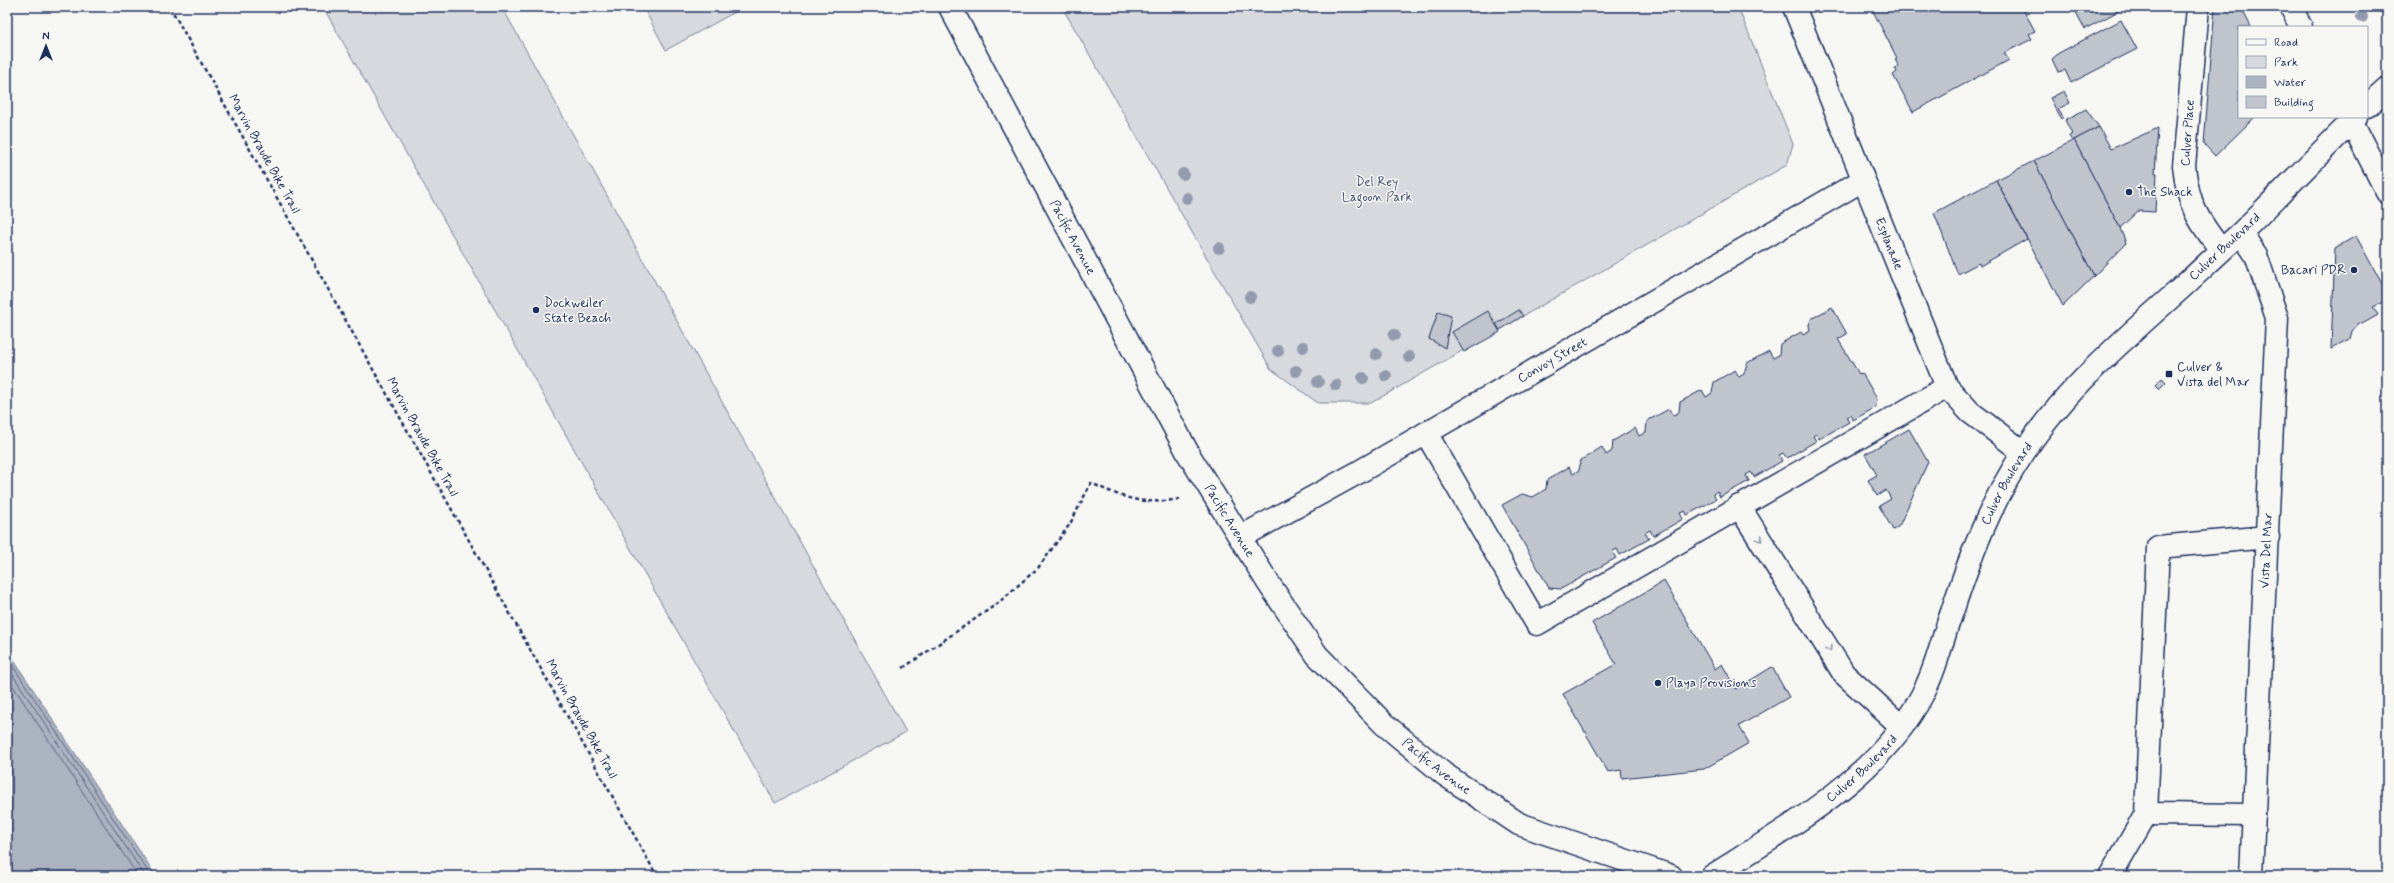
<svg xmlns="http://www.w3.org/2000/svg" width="2394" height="883" font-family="Mynerve,sans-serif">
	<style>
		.green { fill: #d6d9dd; stroke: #78849e }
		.water { fill: #abb2c0; stroke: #717e99 }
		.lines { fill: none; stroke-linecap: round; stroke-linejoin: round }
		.shore { stroke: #556385; stroke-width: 1 }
		.building { fill: #c0c4cd; stroke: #1b2f5e }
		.minor-casing { stroke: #1b2f5e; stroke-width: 25 }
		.major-casing { stroke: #1b2f5e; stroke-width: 25 }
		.path { stroke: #1b2f5e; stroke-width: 2.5; stroke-dasharray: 4 3; stroke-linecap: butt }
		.minor { stroke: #f6f6f2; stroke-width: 22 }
		.major { stroke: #f6f6f2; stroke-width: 22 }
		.tree { fill: #929bae }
		.oneway { stroke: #8892a8 }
		.poi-dot { fill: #1b2f5e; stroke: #f6f6f2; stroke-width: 1.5 }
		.labels { text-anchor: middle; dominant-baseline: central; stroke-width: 3; stroke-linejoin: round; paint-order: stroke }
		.street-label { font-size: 13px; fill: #1b2f5e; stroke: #f6f6f2 }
		.park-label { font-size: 13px; fill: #405177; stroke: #f6f6f2 }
		.poi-label { font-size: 13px; fill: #1b2f5e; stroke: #f6f6f2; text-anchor: start }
	</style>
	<rect width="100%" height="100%" fill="#f6f6f2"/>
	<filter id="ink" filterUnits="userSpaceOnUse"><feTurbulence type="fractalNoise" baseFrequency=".025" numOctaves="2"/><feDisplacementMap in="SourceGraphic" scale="8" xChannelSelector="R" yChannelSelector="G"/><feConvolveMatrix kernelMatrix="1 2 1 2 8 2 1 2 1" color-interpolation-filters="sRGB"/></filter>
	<g filter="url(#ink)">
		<g class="green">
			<path d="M323,7H502L906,732L775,803Z"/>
			<path d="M643,7H744L666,50Z"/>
			<path d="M1062,7H1738L1793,144L1787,165L1371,403H1318L1271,369Z"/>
		</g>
		<path class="water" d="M7,650L156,876H7Z"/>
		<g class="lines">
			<g class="shore">
				<path d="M7,657L151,876"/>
				<path d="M7,666L145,876"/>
				<path d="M7,677L138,876"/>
			</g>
		</g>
		<g class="building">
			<path d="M1880,7H2022L2035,31L2029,34L2032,39L2004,53L2009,60L1913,112L1893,75L1897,72L1895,68L1899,67L1895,59L1897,58L1873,11Z"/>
			<path d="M2073,7H2126L2085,29Z"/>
			<path d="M2215,7H2241L2251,27H2239V117H2255L2215,156L2204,144Z"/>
			<path d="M2121,20L2137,49L2071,83L2065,70L2058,72L2052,59L2057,55V54Z"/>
			<path d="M2064,91L2070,103L2058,109L2063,117L2061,119L2050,98Z"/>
			<path d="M2086,109L2099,127L2072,141L2069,136L2072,134L2065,120Z"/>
			<path d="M2099,127L2111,149L2158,128L2155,173H2157L2155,212L2138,211L2120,228L2074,140Z"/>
			<path d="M2074,140L2120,228L2126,243L2094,276L2034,161Z"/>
			<path d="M2034,161L2094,276L2063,306L1996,180Z"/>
			<path d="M1996,180L2027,239L1980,266L1979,263L1958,274L1934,213Z"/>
			<path d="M2356,236L2387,293V300L2373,307L2378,315L2362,324L2359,323L2352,331L2350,339L2331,349L2335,248Z"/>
			<path d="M1832,307L1847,334L1838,339L1859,374L1862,373L1877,399L1876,407L1853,420L1850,415L1846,417L1849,422L1819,439L1816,434L1813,436L1816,441L1787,458L1783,453L1779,455L1782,461L1754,477L1751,472L1746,475L1749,481L1720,497L1717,491L1713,494L1716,499L1687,515L1685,511L1680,513L1683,519L1653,536L1650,530L1645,533L1649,539L1620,555L1617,549L1612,552L1616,558L1561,589L1549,588L1502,505L1522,494L1533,497L1546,489L1547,480L1569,467L1573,474L1579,470L1581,460L1602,447L1606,455L1612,451L1613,441L1635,428L1639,436L1646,432L1647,421L1669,409L1673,416L1679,412L1680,402L1702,390L1706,397L1712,393L1714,382L1735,370L1739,377L1744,374L1747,363L1769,351L1773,358L1779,355L1780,344L1801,332L1803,335L1810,331L1809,325L1811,319Z"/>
			<path d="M1519,310L1523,316L1500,330L1496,324Z"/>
			<path d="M1488,311L1500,332L1464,352L1452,332Z"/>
			<path d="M1438,312L1451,316L1445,348L1429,339Z"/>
			<path d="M2162,378L2166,382L2159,389L2155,385Z"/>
			<path d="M1909,429L1928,462L1899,526L1893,530L1879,506L1891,499L1886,490L1877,496L1868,480L1877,475L1865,454Z"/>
			<path d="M1664,581L1715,669L1722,664L1736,689L1772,667L1789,697L1739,726L1749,743L1704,769L1622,778L1621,770L1608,772L1563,694L1616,664L1592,623Z"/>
		</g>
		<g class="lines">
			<defs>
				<g id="minor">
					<path id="s1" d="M950,7L1189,455L1267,581L1317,655L1384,724L1444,774L1519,824L1671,876"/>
					<path id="s2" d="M1794,7L1947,387L1970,412L2023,452"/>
					<path d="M2198,7L2184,166C2188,205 2198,220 2221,250"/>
					<path d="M2291,7L2301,27"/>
					<path d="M2349,117L2387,192"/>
					<path d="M1426,433L1537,624L1947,387"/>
					<path d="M1739,506L1844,674L1902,727"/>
					<path id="s3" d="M1241,537L1359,472L1863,180"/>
					<path d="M2146,814L2254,815"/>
					<path id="s4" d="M1712,876C1789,827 1888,772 1927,685C1938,662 1943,636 1952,612C1970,557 1991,501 2024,452C2065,390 2123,340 2178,291C2199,272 2219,252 2241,233"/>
					<path d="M2110,876L2146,814L2158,547L2268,537"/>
				</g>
				<g id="major">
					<path d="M2367,106L2387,88"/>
					<path id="s5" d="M2251,876L2277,318L2256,255L2241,233L2356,117"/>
				</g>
			</defs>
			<use href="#minor" class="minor-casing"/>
			<use href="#major" class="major-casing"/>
			<g class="path">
				<path d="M170,7L657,876"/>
				<path d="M903,668L997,604L1038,568L1070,524L1091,483C1126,499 1141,505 1180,499"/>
			</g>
			<use href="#minor" class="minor"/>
			<use href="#major" class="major"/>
		</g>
		<g class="tree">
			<circle cx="2362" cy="17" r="6"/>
			<circle cx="1183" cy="174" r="6"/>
			<circle cx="1187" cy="198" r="6"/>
			<circle cx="1219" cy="248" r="6"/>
			<circle cx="1250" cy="297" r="6"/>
			<circle cx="1394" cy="335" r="6"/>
			<circle cx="1303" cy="347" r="6"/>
			<circle cx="1278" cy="351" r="6"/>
			<circle cx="1376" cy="354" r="6"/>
			<circle cx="1409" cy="357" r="6"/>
			<circle cx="1296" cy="371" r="6"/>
			<circle cx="1386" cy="376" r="6"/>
			<circle cx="1363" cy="378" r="6"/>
			<circle cx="1318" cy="382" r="6"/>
			<circle cx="1336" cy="385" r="6"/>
		</g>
		<defs><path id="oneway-chevron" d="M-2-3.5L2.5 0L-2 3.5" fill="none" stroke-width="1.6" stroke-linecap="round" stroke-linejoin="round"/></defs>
		<g class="oneway">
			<use href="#oneway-chevron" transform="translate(1760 539) rotate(58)"/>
			<use href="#oneway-chevron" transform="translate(1829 649) rotate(58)"/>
		</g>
	</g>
	<g class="poi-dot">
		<circle cx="2129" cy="192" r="4"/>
		<circle cx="2354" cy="270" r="4"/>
		<circle cx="536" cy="310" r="4"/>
		<rect x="2165" y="370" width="8" height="8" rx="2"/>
		<circle cx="1658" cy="683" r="4"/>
	</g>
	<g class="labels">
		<g class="street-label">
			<text transform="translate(2188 133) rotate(-86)">Culver Place</text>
			<text transform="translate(264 154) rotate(61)">Marvin Braude Bike Trail</text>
			<text stroke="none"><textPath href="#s1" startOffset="261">Pacific Avenue</textPath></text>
			<text stroke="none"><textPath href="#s2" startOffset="255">Esplanade</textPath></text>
			<text transform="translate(2225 247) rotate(-43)">Culver Boulevard</text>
			<text stroke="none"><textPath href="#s3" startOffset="358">Convoy Street</textPath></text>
			<text transform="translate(422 437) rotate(61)">Marvin Braude Bike Trail</text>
			<text stroke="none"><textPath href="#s4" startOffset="509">Culver Boulevard</textPath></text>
			<text stroke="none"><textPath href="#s1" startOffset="585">Pacific Avenue</textPath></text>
			<text stroke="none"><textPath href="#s5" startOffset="326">Vista Del Mar</textPath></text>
			<text transform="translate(581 719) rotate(61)">Marvin Braude Bike Trail</text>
			<text stroke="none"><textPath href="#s1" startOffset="909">Pacific Avenue</textPath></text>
			<text stroke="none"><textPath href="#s4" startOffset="185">Culver Boulevard</textPath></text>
		</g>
		<g class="park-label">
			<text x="1377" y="182">Del Rey<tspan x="1377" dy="15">Lagoon Park</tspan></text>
		</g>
		<g class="poi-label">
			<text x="2137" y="192">The Shack</text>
			<text x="2346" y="270" text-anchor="end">Bacari PDR</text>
			<text x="544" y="303">Dockweiler<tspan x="544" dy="15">State Beach</tspan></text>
			<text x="2177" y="367">Culver &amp;<tspan x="2177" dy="15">Vista del Mar</tspan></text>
			<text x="1666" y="683">Playa Provisions</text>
		</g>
	</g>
	<rect width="2394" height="883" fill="none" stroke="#f6f6f2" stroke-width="24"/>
	<rect x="12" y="12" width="2370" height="859" fill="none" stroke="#1b2f5e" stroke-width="1.5" filter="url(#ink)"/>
	<rect x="2238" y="26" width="130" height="92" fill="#f6f6f2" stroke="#9ea6b7"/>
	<rect x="2246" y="39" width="20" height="6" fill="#f6f6f2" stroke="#9ea6b7"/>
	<text x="2274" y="46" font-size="12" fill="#1b2f5e">Road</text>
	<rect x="2246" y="56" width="20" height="12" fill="#d6d9dd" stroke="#9ea6b7"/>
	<text x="2274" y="66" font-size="12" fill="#1b2f5e">Park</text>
	<rect x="2246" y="76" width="20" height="12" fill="#abb2c0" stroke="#9ea6b7"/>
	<text x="2274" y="86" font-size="12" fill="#1b2f5e">Water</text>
	<rect x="2246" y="96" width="20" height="12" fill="#c0c4cd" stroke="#9ea6b7"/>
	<text x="2274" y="106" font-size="12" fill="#1b2f5e">Building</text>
	<g transform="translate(46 46)" stroke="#f6f6f2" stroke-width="3" paint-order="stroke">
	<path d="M0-3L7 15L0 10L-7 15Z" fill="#1b2f5e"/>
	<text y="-6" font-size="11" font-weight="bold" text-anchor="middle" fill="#1b2f5e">N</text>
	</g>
</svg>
